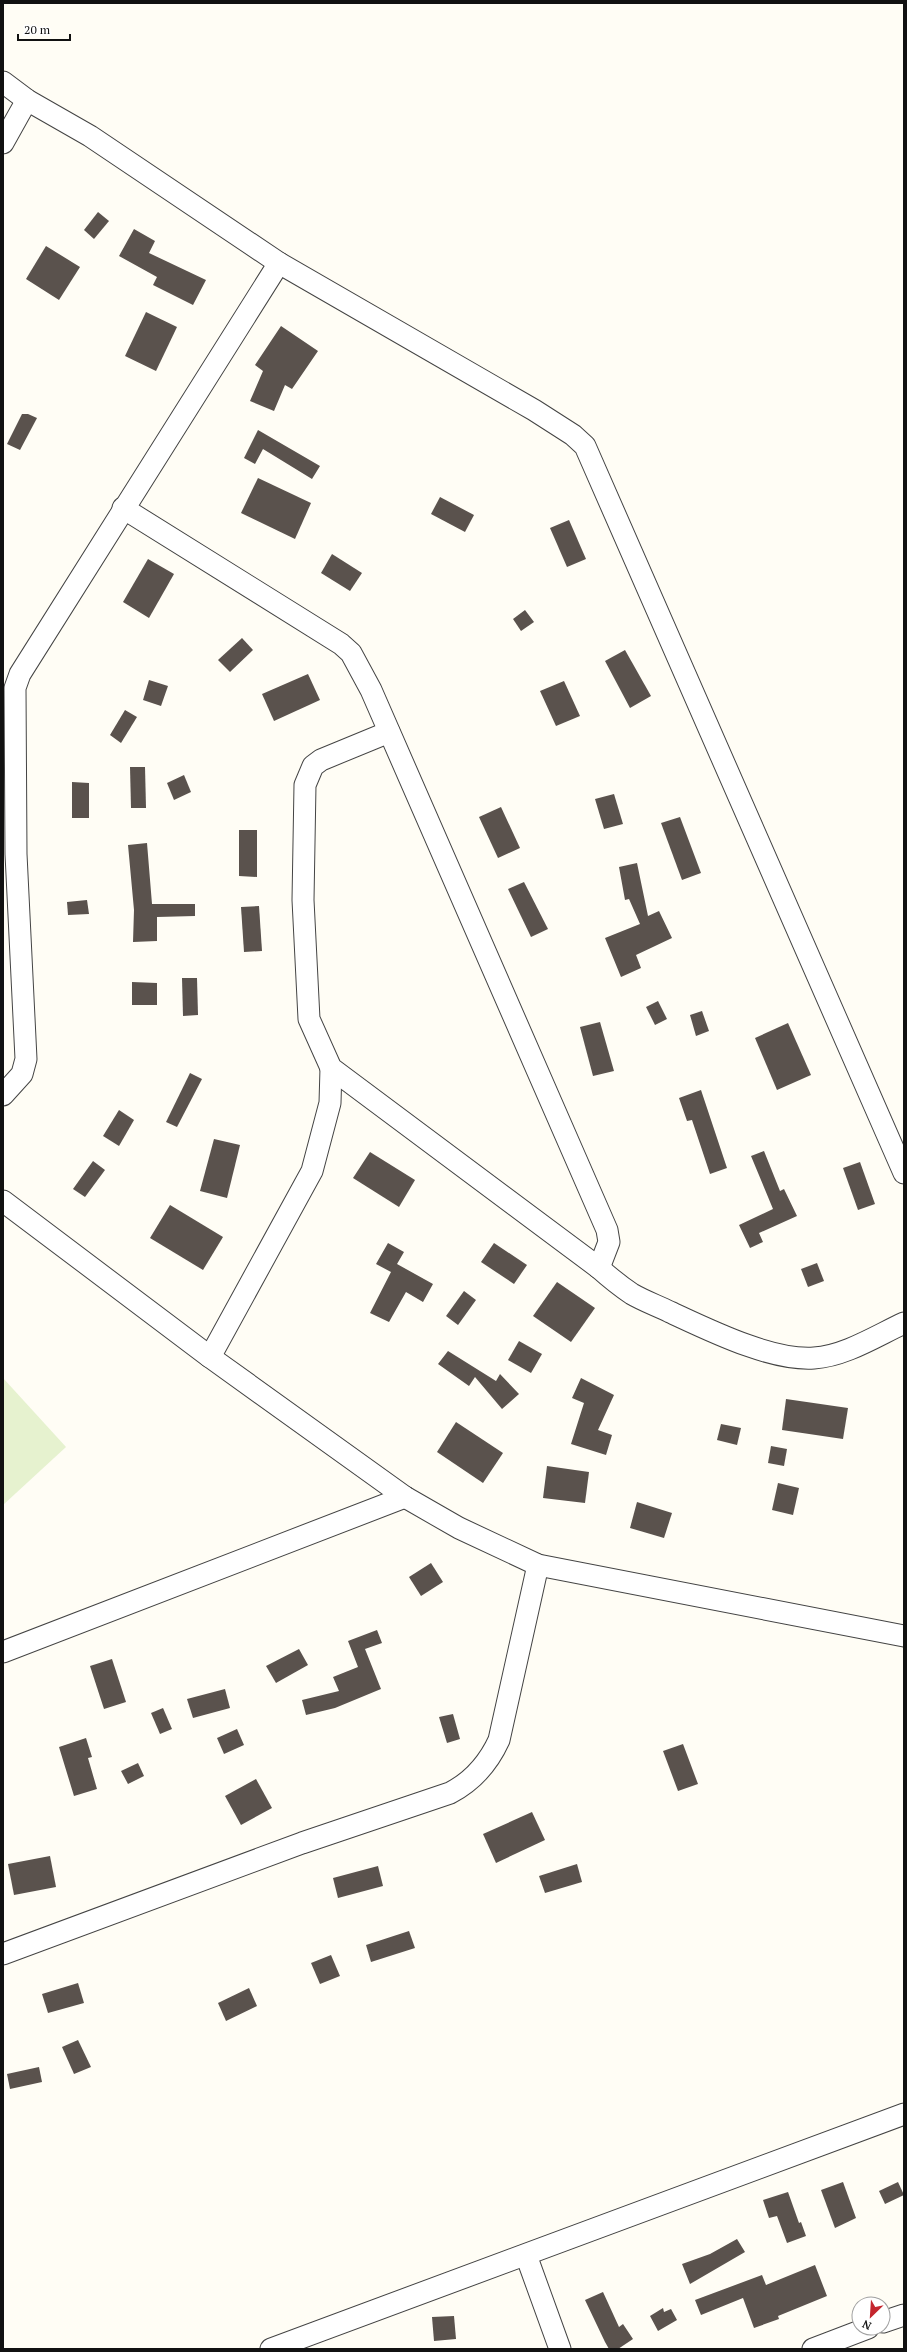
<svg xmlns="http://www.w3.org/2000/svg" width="907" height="2352" font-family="'PT Serif',serif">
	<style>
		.pitch { fill: #e6f2cf }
		.building { fill: #5a524d }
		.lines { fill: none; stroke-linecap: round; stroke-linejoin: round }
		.minor-casing { stroke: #444; stroke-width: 23 }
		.minor { stroke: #fff; stroke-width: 21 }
	</style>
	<rect width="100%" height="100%" fill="#fffdf5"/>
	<path class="pitch" d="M3,1378L66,1447L3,1505Z"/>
	<g class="building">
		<path d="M98,212L109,221L94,239L84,230Z"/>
		<path d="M134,229L155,241L149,253L206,280L193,305L153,285L157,277L119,256Z"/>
		<path d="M46,246L80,267L59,300L26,279Z"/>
		<path d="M146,312L177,327L156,371L125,356Z"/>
		<path d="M281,326L318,351L292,389L285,385L274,411L250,401L263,371L255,365Z"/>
		<path d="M22,414H28L37,418L20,450L7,444Z"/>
		<path d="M258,430L320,466L312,479L263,449L255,464L244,458Z"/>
		<path d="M258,478L311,503L295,539L241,513Z"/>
		<path d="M440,497L474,515L465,532L431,514Z"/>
		<path d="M569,520L586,559L567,567L550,528Z"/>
		<path d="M332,554L362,573L350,591L321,573Z"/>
		<path d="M148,559L174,574L149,618L123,602Z"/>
		<path d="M525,610L534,622L521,631L513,619Z"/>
		<path d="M242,638L253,650L230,672L218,660Z"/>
		<path d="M625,650L651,696L630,708L605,661Z"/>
		<path d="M308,674L320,700L274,721L262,694Z"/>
		<path d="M149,680L168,686L161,706L143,700Z"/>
		<path d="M564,681L580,716L556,726L540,691Z"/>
		<path d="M125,710L137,717L121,743L110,735Z"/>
		<path d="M130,767H145L146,808H131Z"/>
		<path d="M184,775L191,792L174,800L167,783Z"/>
		<path d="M72,782L89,783V818H72Z"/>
		<path d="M614,794L623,824L604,829L595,799Z"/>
		<path d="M501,807L520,848L498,858L479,817Z"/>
		<path d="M680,817L701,873L682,880L661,823Z"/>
		<path d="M239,830H257V877L239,876Z"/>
		<path d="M147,843L152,904H195V916L157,917V941L133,942L134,910L128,845Z"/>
		<path d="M637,863L648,916L659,911L672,938L636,955L641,968L621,977L605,938L640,924L629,899L625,900L619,867Z"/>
		<path d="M524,882L548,929L531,937L508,889Z"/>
		<path d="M87,900L89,914L68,915L67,902Z"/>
		<path d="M259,906L262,951L244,952L241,907Z"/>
		<path d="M182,978H197L198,1015L183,1016Z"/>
		<path d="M132,982L157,983V1005H132Z"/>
		<path d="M658,1001L667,1019L655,1025L646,1007Z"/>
		<path d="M702,1011L709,1031L696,1036L690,1015Z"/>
		<path d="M600,1022L614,1071L593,1076L580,1027Z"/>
		<path d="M788,1023L811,1075L777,1090L755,1038Z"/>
		<path d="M190,1073L202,1079L177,1127L166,1122Z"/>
		<path d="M701,1090L727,1168L710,1174L692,1120L687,1121L679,1098Z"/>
		<path d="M119,1110L134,1120L119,1146L103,1136Z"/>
		<path d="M214,1139L240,1145L227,1198L200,1191Z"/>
		<path d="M764,1151L780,1191L784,1189L797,1216L759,1233L763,1242L750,1248L739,1225L773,1209L751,1156Z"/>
		<path d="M370,1152L415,1180L399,1207L353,1178Z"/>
		<path d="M93,1161L105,1170L85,1197L73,1189Z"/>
		<path d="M860,1162L875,1204L858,1210L843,1168Z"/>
		<path d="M170,1205L223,1237L203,1270L150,1238Z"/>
		<path d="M388,1243L404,1252L397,1264L433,1284L423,1302L406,1292L389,1322L370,1313L391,1272L376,1264Z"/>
		<path d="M494,1243L527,1265L514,1284L481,1262Z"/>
		<path d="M817,1263L824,1281L808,1287L801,1269Z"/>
		<path d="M557,1282L595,1308L571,1342L533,1316Z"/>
		<path d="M464,1291L476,1300L458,1325L446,1316Z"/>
		<path d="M519,1341L542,1354L531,1373L508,1360Z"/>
		<path d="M448,1351L496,1381L500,1374L519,1394L502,1409L475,1377L469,1386L438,1364Z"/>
		<path d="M581,1378L614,1395L598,1430L612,1435L606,1455L571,1444L584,1403L572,1398Z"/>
		<path d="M786,1399L848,1408L843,1439L782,1430Z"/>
		<path d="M456,1422L503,1453L483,1483L437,1452Z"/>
		<path d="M721,1424L741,1428L737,1445L717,1440Z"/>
		<path d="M771,1446L787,1449L784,1466L768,1463Z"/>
		<path d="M547,1466L589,1472L585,1503L543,1498Z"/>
		<path d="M778,1483L799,1488L793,1515L772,1510Z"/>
		<path d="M637,1502L672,1513L664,1538L630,1528Z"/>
		<path d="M431,1563L443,1582L421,1596L409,1577Z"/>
		<path d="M377,1630L382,1643L365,1649L381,1689L335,1708L306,1715L302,1700L339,1691L333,1677L358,1667L348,1641Z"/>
		<path d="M299,1649L308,1665L276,1683L266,1666Z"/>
		<path d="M112,1659L126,1702L104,1709L90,1666Z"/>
		<path d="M225,1689L230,1708L193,1718L187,1699Z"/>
		<path d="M163,1708L172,1729L160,1734L151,1713Z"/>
		<path d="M453,1714L460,1739L447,1743L439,1717Z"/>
		<path d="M237,1729L244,1745L224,1754L217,1738Z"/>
		<path d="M86,1738L92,1757L88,1758L97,1789L74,1796L59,1747Z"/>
		<path d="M683,1744L698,1784L678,1791L663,1751Z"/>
		<path d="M138,1763L144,1776L128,1784L121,1771Z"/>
		<path d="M256,1779L272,1808L241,1825L225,1796Z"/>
		<path d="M532,1812L545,1840L496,1863L483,1834Z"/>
		<path d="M50,1856L56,1887L14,1895L8,1864Z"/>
		<path d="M577,1864L582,1882L545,1893L539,1876Z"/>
		<path d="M378,1866L383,1886L338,1898L333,1878Z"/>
		<path d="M409,1931L415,1948L371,1962L366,1945Z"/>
		<path d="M331,1955L340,1976L320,1984L311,1963Z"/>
		<path d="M78,1983L84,2003L48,2013L42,1994Z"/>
		<path d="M249,1988L257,2006L226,2021L218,2003Z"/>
		<path d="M78,2040L91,2067L74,2074L62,2047Z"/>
		<path d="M39,2067L42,2082L10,2089L7,2074Z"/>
		<path d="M843,2182L856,2218L835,2228L821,2190Z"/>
		<path d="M898,2182L904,2195L885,2204L879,2191Z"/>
		<path d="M788,2192L799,2223L801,2222L806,2236L787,2243L777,2216L769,2218L763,2200Z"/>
		<path d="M737,2239L745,2252L690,2284L682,2264L710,2254Z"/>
		<path d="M815,2265L827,2296L778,2316L779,2319L754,2328L743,2298L701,2315L695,2300L762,2275L766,2285Z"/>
		<path d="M603,2292L619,2327L623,2324L633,2339L618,2349H609L605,2342L585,2300Z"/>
		<path d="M663,2308L664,2312L671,2309L677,2320L658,2331L650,2316Z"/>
		<path d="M454,2316L456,2339L434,2341L432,2317Z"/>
	</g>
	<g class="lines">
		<defs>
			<g id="minor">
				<path d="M3,82L27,100L90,136L279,263L534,410L573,435L585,446L904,1173"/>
				<path d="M3,143L27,100"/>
				<path d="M123,508L341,644L351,653L371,690L607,1230L609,1242L599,1268"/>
				<path d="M389,732L321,760L313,766L305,785L303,900L309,1019L331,1068L599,1268C609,1277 620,1286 632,1294C644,1301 658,1306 670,1312C709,1330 771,1361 814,1358C845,1356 876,1336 904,1323"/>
				<path d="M3,1095L22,1074L26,1059L16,854L15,688L20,674L279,263"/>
				<path d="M3,1201L210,1357L405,1497L459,1528L538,1565L904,1636"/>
				<path d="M210,1357L312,1171L330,1103L331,1068"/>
				<path d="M3,1652L405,1497"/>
				<path d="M3,1954L302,1843L450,1793C473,1781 488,1764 499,1740L538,1565"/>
				<path d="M526,2255L560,2349"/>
				<path d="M883,2322L904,2315"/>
				<path d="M271,2349L904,2114"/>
				<path d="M813,2349L868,2328"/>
			</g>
		</defs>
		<use href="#minor" class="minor-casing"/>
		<use href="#minor" class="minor"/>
	</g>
	<rect width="907" height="2352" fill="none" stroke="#111111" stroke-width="8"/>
	<g transform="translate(871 2316) rotate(205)"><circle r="19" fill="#ffffff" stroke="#a0a0a0"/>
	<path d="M0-3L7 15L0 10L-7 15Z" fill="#c4262e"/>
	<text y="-6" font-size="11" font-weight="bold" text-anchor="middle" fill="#111111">N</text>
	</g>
	<path d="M18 34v6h52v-6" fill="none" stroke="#111111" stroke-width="2"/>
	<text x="24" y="34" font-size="12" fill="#111111" stroke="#ffffff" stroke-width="3" paint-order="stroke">20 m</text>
</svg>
